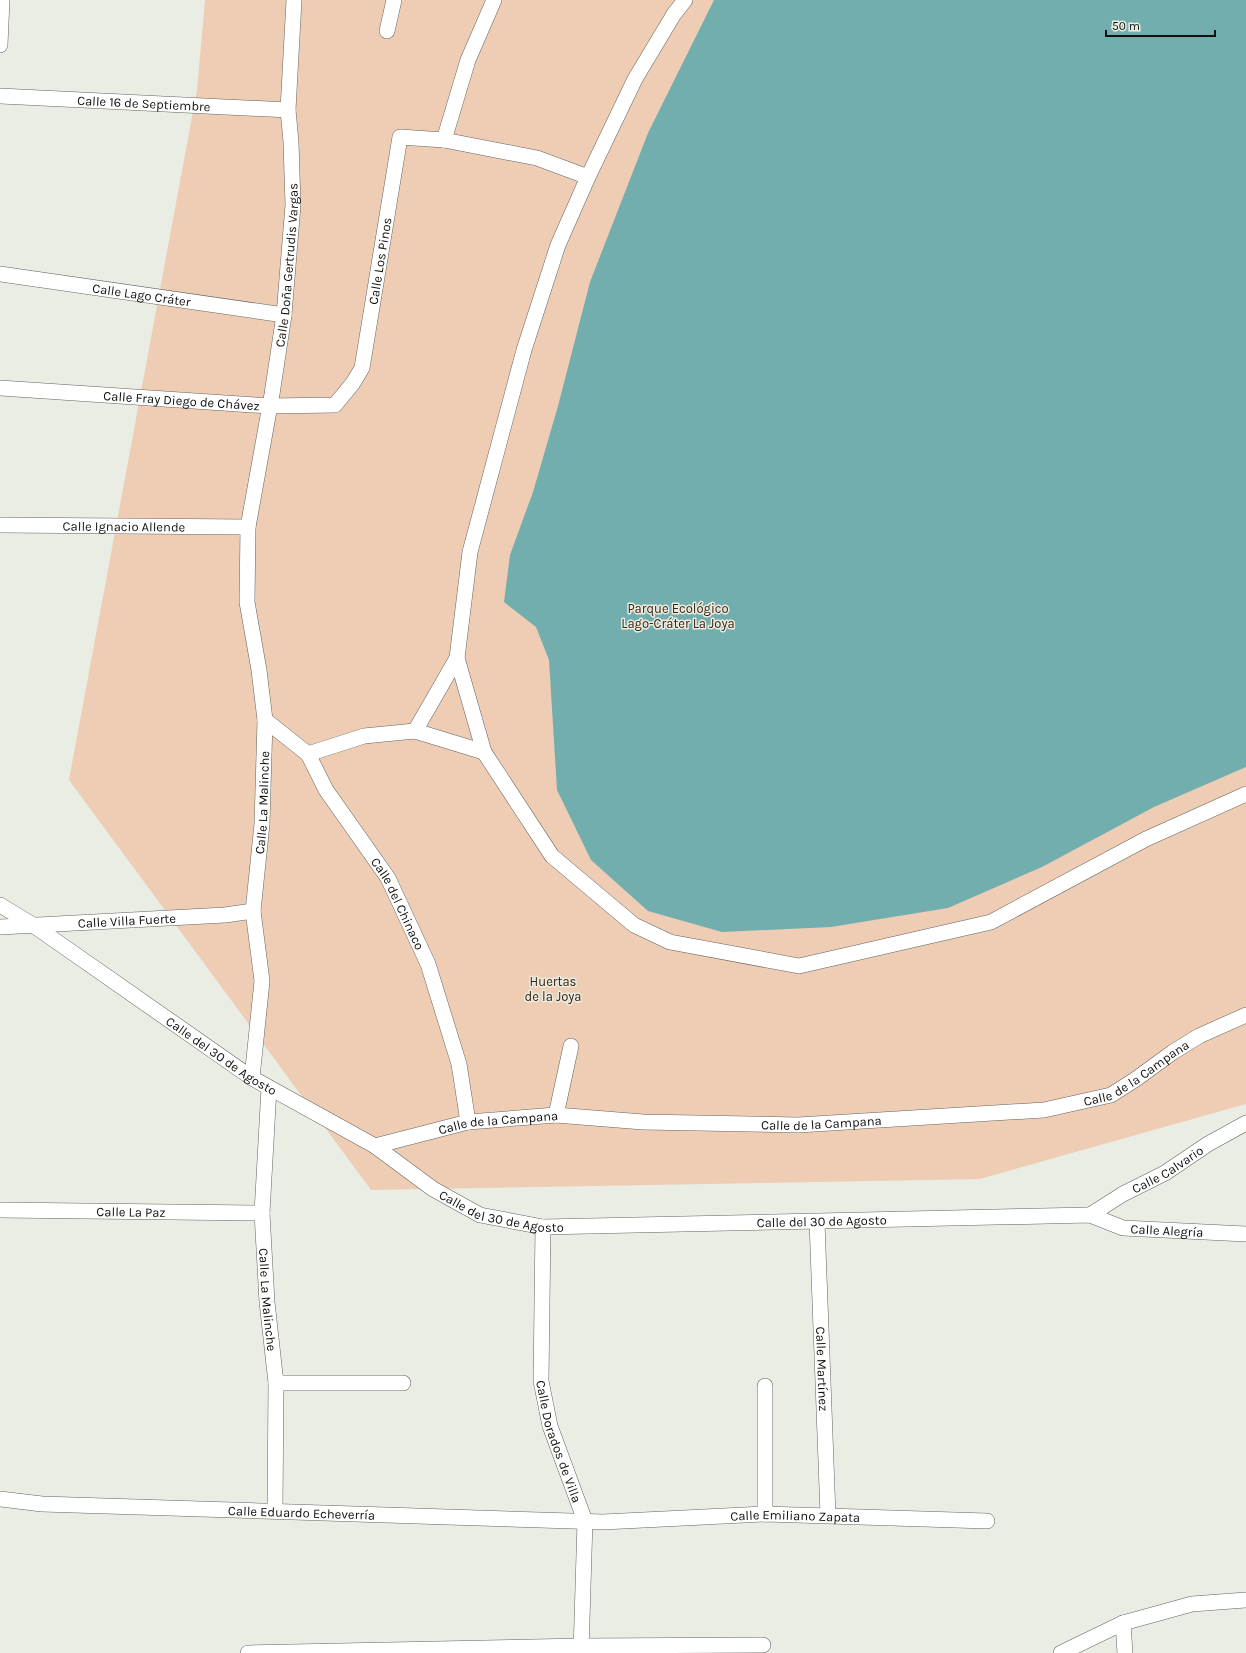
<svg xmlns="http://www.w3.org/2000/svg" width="1246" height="1653" font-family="Karla,sans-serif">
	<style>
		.green { fill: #eecdb4 }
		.water { fill: #73aeae }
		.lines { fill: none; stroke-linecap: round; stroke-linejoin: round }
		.minor-casing { stroke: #62655e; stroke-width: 16 }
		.minor { stroke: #fff; stroke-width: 15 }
		.labels { text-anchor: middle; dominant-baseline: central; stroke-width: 3; stroke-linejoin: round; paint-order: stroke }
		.street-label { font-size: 13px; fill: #10110e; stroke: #e9ede4 }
		.park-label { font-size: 13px; fill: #3c2209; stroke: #e9ede4 }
	</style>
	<rect width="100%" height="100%" fill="#e9ede4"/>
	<path class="green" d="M205,0H1246V1104L980,1179L371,1190L69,780L197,90Z"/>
	<path class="water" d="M714,0H1246V767L1154,807L1042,867L948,908L831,927L722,932L648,911L591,860L557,790L549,660L536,627L504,602L510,555L533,492L558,406L590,282L648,133Z"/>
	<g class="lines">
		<defs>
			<g id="minor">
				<path d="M685,0L674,14L635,79L588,177L558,245L524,350L470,552L457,658L484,752L552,856L634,925L670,942L799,966L991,922L1146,839L1246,794"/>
				<path d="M387,31L394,0"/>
				<path d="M0,45L2,0"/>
				<path id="s1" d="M0,96L288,110"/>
				<path d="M444,140L468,60L494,0"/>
				<path id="s2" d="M0,274L284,315"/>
				<path id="s3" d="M0,388L269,406L335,405L353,383L362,368L400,137L444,140L537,158L588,177"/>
				<path id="s4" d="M0,525L248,527"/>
				<path id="s5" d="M265,720L308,754L326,790L388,878L428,964L459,1064L468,1122"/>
				<path d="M415,731L457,658"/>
				<path d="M308,754L364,736L415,731L484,752"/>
				<path id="s6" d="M0,905L33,925L252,1078L375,1146L433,1189L480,1215L543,1227L1090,1215L1123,1228L1246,1234"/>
				<path id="s7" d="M0,927L225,915L253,911"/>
				<path id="s8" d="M252,1078L262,981L253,911L262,824L265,720L259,670L247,602L248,527L272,394L284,315L293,205L291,142L288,110L294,0"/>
				<path id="s9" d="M269,1088L262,1213L267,1302L276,1383L275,1510"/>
				<path d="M556,1115L571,1046"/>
				<path id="s10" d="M375,1146L468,1122L556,1115L643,1122L798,1125L1044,1110L1111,1095L1136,1079L1173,1052L1199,1036L1246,1015"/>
				<path id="s11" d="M0,1210L262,1213"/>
				<path id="s12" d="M1090,1215L1123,1194L1165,1173L1208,1144L1246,1123"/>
				<path id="s13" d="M817,1222L828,1515"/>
				<path id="s14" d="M543,1227L541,1381L550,1426L585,1521L581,1653"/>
				<path d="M276,1383H403"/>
				<path id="s15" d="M0,1499L42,1504L603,1522L765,1514L987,1521"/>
				<path d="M765,1514V1386"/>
				<path d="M1123,1623L1125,1653"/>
				<path d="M248,1653L581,1646L763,1645"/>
				<path d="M1061,1653L1123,1623L1192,1604L1246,1600"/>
			</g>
		</defs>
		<use href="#minor" class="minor-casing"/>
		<use href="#minor" class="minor"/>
	</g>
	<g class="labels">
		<g class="street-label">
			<text stroke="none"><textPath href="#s1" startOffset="144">Calle 16 de Septiembre</textPath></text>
			<text stroke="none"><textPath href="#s3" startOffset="490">Calle Los Pinos</textPath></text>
			<text stroke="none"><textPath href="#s8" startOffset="819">Calle Doña Gertrudis Vargas</textPath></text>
			<text stroke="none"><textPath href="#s2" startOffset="143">Calle Lago Cráter</textPath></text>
			<text stroke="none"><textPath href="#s3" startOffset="182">Calle Fray Diego de Chávez</textPath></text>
			<text stroke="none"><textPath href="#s4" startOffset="124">Calle Ignacio Allende</textPath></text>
			<text stroke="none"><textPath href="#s8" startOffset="277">Calle La Malinche</textPath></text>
			<text stroke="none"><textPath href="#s5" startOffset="230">Calle del Chinaco</textPath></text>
			<text stroke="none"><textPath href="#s7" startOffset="127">Calle Villa Fuerte</textPath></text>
			<text stroke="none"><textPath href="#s6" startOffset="268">Calle del 30 de Agosto</textPath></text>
			<text stroke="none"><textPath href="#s10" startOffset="774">Calle de la Campana</textPath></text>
			<text stroke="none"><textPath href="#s10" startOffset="450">Calle de la Campana</textPath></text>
			<text stroke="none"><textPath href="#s10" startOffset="126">Calle de la Campana</textPath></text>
			<text stroke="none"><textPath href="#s12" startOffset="90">Calle Calvario</textPath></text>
			<text stroke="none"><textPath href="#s6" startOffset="592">Calle del 30 de Agosto</textPath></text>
			<text stroke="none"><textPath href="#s11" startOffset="131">Calle La Paz</textPath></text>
			<text stroke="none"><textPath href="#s6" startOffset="915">Calle del 30 de Agosto</textPath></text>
			<text stroke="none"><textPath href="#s6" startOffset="1263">Calle Alegría</textPath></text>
			<text stroke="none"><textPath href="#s9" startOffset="212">Calle La Malinche</textPath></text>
			<text stroke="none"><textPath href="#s13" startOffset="147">Calle Martínez</textPath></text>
			<text stroke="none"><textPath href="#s14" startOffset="217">Calle Dorados de Villa</textPath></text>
			<text stroke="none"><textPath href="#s15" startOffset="302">Calle Eduardo Echeverría</textPath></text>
			<text stroke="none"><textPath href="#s15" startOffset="796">Calle Emiliano Zapata</textPath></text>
		</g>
		<g class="park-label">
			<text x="678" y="608">Parque Ecológico<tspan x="678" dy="15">Lago-Cráter La Joya</tspan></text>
			<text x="553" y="981">Huertas<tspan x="553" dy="15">de la Joya</tspan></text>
		</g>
	</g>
	<path d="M1106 30v6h109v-6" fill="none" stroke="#10110e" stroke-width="2"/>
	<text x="1112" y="30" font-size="12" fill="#10110e" stroke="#e9ede4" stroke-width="3" paint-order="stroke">50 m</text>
</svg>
